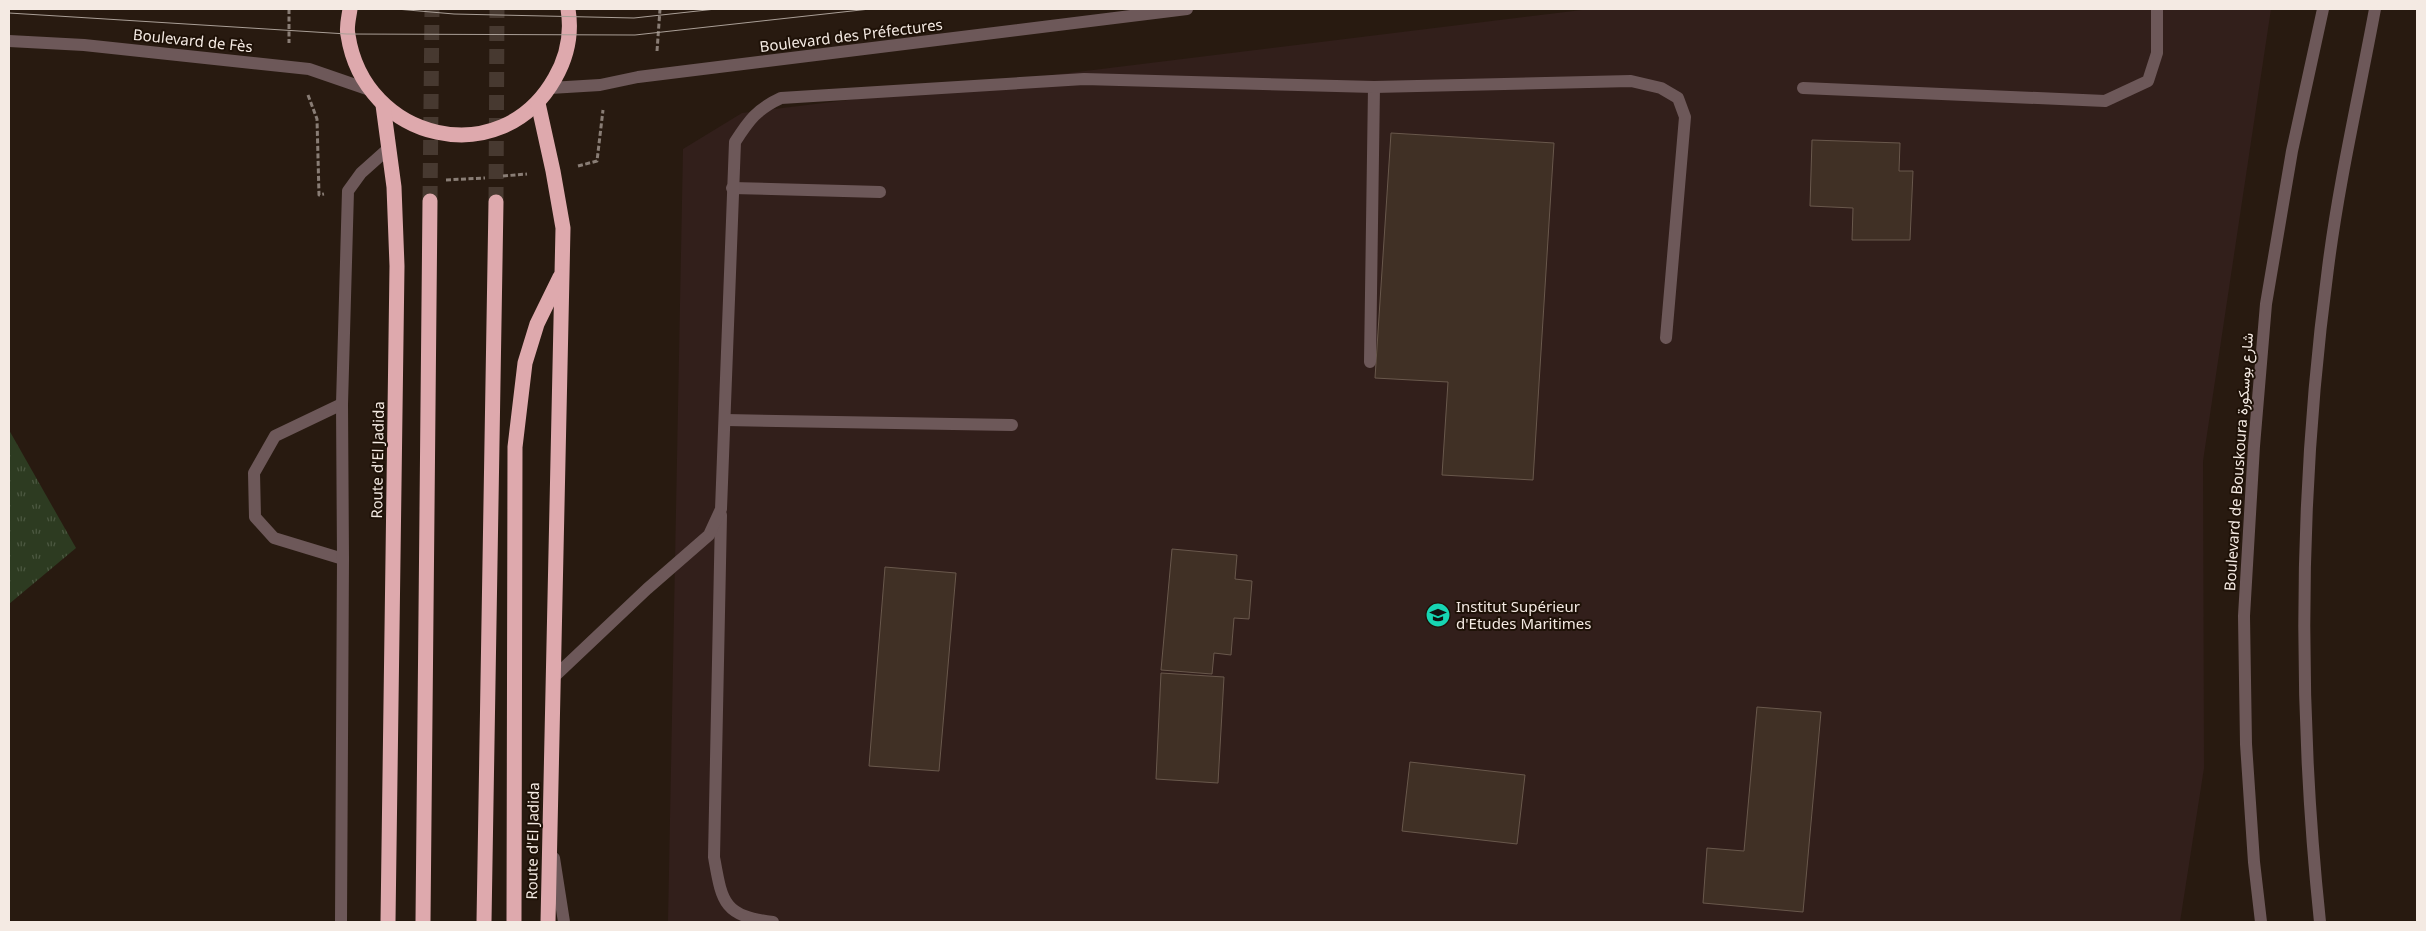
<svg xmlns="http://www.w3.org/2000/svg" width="2426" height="931" font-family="'Noto Sans',Vazirmatn,sans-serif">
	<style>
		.education { fill: #321f1b }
		.grass { fill: url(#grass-tufts) }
		.building { fill: #403025; stroke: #69584c }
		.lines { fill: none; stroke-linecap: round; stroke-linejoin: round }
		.highway-tunnel { stroke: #473930; stroke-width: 15; stroke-dasharray: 15 8; stroke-linecap: butt }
		.path { stroke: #897d75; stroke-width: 3; stroke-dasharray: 5 2.5; stroke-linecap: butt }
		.minor { stroke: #6d5859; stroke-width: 12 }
		.highway { stroke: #dea9ad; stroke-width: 15 }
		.tram { stroke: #aa9f97; stroke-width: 1 }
		.labels { text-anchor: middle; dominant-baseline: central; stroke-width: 4; stroke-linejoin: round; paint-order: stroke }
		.street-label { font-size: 15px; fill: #f4eae3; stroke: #1e1107 }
		.poi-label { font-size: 15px; fill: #f4eae3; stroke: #1e1107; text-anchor: start }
	</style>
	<defs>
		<pattern id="grass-tufts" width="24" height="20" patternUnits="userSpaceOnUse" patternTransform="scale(1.25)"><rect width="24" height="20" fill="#2d3b21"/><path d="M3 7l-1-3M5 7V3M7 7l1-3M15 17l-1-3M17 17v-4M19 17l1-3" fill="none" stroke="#4c5841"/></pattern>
	</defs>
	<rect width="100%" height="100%" fill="#281a10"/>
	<path class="education" d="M1590,9H2271L2203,461L2204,768L2180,922H668L683,149L742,113Z"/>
	<path class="grass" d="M9,430L76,548L9,604Z"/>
	<g class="building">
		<path d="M1391,133L1554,143L1533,480L1442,475L1448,382L1375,378Z"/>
		<path d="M1812,140L1900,143L1899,171H1913L1910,240H1852L1853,208L1810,206Z"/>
		<path d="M1172,549L1237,555L1235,579L1252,581L1249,619L1234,618L1231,655L1214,653L1212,674L1161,670Z"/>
		<path d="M885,567L956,573L939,771L869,766Z"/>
		<path d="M1161,673L1224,677L1218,783L1156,779Z"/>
		<path d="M1757,707L1821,712L1803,912L1703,903L1707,848L1744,851Z"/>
		<path d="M1410,762L1525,775L1517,844L1402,831Z"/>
	</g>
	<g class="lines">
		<g class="highway-tunnel">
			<path d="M430,201L432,9"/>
			<path d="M496,202L497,9"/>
		</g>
		<g class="path">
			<path d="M289,9V43"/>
			<path d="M657,51L660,9"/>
			<path d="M308,95L317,119L319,195L324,194"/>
			<path d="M578,166L597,161L603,110"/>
			<path d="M503,176L527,174"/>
			<path d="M446,180L485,178"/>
		</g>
		<g class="minor">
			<path d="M9,41L84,45L309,69L370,90"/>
			<path d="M550,88L600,85L638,77L1187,9"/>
			<path d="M1803,88L2105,101L2148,81L2157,53V9"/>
			<path d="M732,188L880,192"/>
			<path d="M1370,362L1374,87"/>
			<path d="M342,404L275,436L254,473L255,517L274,538L343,559"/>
			<path d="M726,420L1012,425"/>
			<path d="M721,515L714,857C722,902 723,916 773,922"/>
			<path d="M555,676L647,589L709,535L721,509L735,142C749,120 757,109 781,98L1084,79L1374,87L1631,81L1661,88L1678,98L1685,117L1666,338"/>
			<path d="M554,858L564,922"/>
			<path d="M341,922L343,559L342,404L348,191L361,173L389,148"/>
			<path d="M2261,922L2254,862L2246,744L2244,616L2254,446L2266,304L2292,151L2323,9"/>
			<path d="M2320,922C2297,704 2299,485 2328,268C2339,181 2359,95 2375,9"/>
		</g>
		<g class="highway">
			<path d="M350,9C349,17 346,27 348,35C364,141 501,174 555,78C567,57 572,33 568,9"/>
			<path d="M538,103L553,171L563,228L548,922"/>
			<path d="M383,105L394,187L397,266L388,922"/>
			<path d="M423,922L430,201"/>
			<path d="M484,922L496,202"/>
			<path d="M514,922L515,447L525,363L537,324L560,277"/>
		</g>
		<g class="tram">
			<path d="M396,9L454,14L634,18L716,9"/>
			<path d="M9,13L347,34L635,35L870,9"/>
		</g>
	</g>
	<defs>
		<symbol id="university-disc" viewBox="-11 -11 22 22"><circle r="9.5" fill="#17d5b3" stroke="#1e1107"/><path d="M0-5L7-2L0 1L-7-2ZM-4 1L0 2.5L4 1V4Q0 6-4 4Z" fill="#111"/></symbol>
	</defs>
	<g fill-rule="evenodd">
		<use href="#university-disc" x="1424" y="601" width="28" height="28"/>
	</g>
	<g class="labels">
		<g class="street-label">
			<text transform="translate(851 35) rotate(-7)">Boulevard des Préfectures</text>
			<text transform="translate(193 40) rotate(6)">Boulevard de Fès</text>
			<text transform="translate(377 460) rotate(-89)">Route d'El Jadida</text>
			<text transform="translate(2238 462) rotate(-86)">Boulevard de Bouskoura شارع بوسكورة</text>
			<text transform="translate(532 841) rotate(-89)">Route d'El Jadida</text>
		</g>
		<g class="poi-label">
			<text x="1456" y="606">Institut Supérieur<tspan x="1456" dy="17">d'Etudes Maritimes</tspan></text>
		</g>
	</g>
	<rect width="2426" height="931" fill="none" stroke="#f4eae3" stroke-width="20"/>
</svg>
